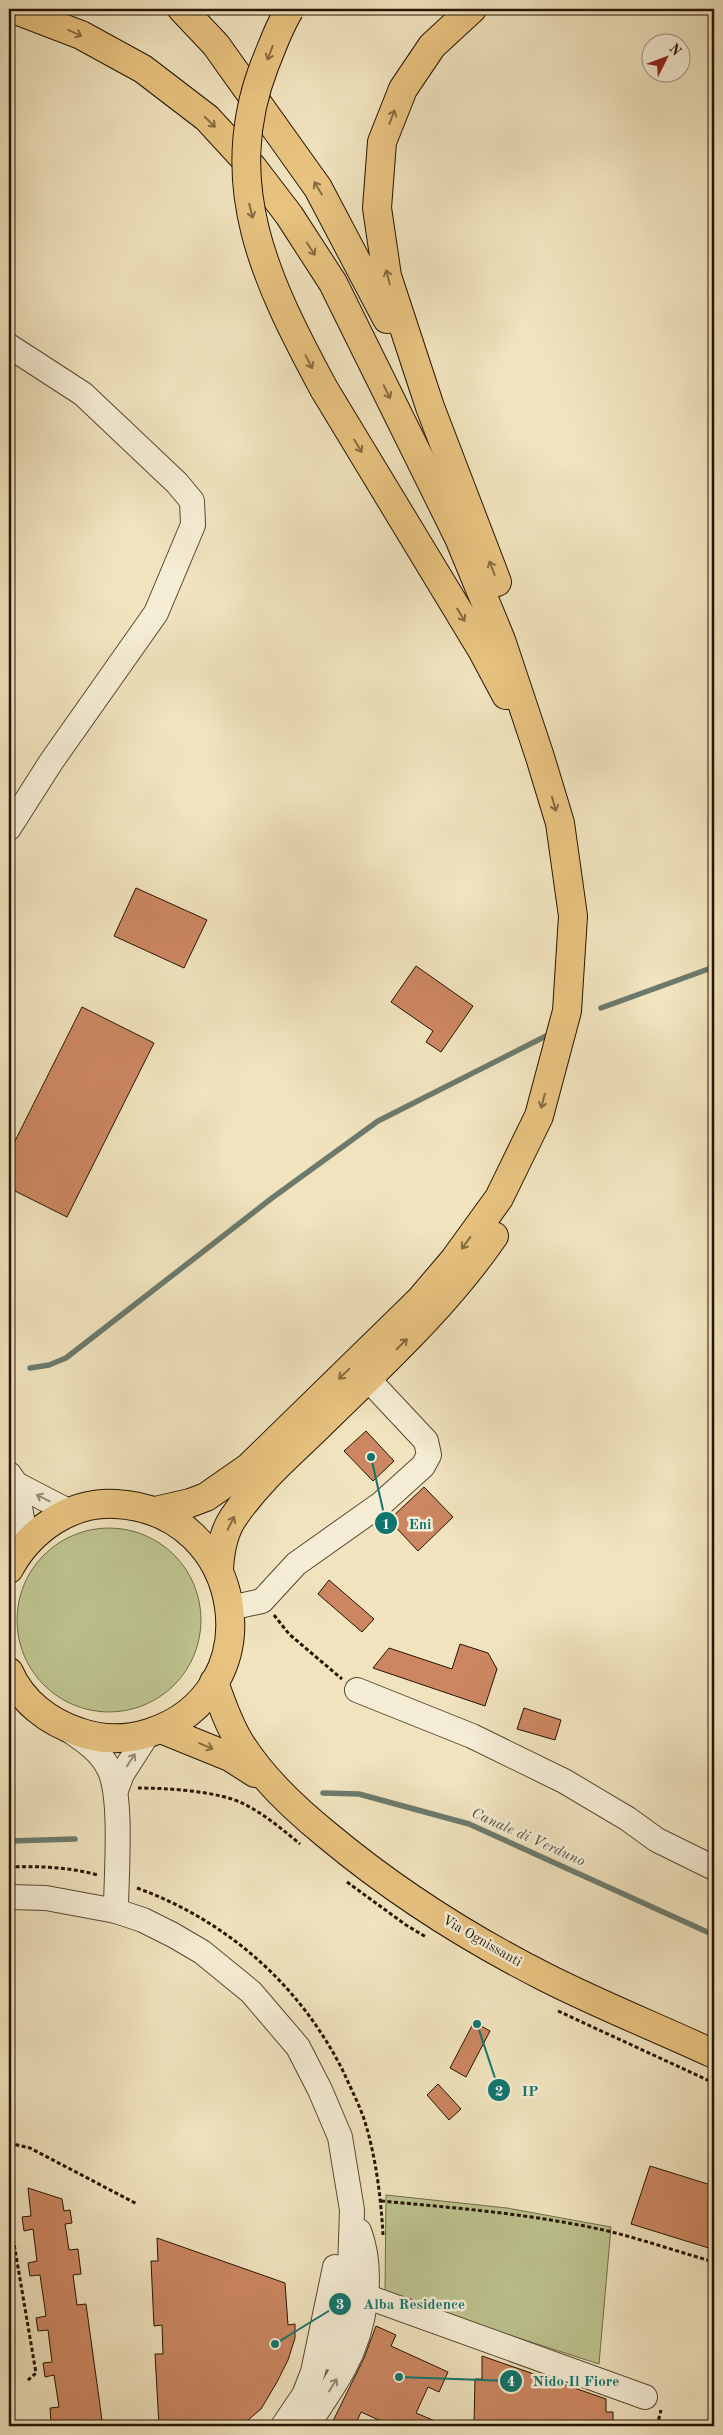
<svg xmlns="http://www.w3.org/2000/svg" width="723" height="2435" font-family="'Old Standard TT',serif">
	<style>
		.green { fill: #bdc38f; stroke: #726c49 }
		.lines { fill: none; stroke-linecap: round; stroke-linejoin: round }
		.stream { stroke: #6c7a6d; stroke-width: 5.5 }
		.building { fill: #cc8762; stroke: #261403 }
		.minor-casing { stroke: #584832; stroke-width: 26 }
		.major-casing { stroke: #261403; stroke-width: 30 }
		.highway-casing { stroke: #261403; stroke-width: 30 }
		.path { stroke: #261403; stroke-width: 3; stroke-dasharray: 4 2.5; stroke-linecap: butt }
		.minor { stroke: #f5edd5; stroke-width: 24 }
		.major { stroke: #e8c27f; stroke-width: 28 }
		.highway { stroke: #e8c27f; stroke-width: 28 }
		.highway-bridge-casing { stroke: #261403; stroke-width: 30; stroke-linecap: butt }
		.highway-bridge { stroke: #e8c27f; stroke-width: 28 }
		.oneway { stroke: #876b41 }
		.oneway2 { stroke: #988b76 }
		.labels { text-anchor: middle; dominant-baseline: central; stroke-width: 5; stroke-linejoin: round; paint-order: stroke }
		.street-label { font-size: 14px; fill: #261403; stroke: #f5edd5 }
		.water-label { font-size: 15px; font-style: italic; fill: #4f5041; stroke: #f5edd5 }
		.leader { fill: none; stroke: #0f766e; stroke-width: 2 }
		.callout-dot { fill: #0f766e; stroke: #f5edd5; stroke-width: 2 }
		.mark-label { font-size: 15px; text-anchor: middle; font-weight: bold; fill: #fff }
		.callout-label { font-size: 15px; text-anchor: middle; font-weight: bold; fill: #0f766e; stroke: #f5edd5; stroke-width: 5; stroke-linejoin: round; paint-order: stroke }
	</style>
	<rect width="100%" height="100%" fill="#f0e3be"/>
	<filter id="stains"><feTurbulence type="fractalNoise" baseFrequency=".004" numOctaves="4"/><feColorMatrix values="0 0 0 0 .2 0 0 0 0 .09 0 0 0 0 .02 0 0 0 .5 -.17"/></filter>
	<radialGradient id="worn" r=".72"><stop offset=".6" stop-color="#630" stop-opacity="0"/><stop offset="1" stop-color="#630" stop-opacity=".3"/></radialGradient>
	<g class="green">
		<circle cx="109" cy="1620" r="92"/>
		<path d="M386,2195L507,2208L611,2227L599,2364L385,2295Z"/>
	</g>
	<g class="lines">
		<g class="stream">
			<path d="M601,1008L714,967"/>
			<path d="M30,1368L49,1365L66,1358L272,1198L378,1121L548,1035"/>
			<path d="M323,1793L359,1794L469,1824L714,1935"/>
			<path d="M9,1841L75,1839"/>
		</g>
	</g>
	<g class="building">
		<path d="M136,888L207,920L184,968L114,936Z"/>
		<path d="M416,966L473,1006L441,1052L426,1042L433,1031L391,1002Z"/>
		<path d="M82,1007L154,1043L67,1217L9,1188V1153Z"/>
		<path d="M366,1431L394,1461L373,1481L344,1451Z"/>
		<path d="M424,1487L453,1517L418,1551L389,1520Z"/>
		<path d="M329,1580L374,1619L362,1632L318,1594Z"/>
		<path d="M460,1644L488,1653L497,1669L485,1706L373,1668L389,1648L452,1669Z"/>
		<path d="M524,1708L561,1720L555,1740L517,1729Z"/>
		<path d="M474,2022L490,2031L466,2077L450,2068Z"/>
		<path d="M438,2084L461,2109L449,2120L427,2095Z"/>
		<path d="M650,2166L714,2186V2240L712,2249L631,2224Z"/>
		<path d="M28,2188L62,2199L64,2211L70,2210L72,2223L65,2224L69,2250L78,2249L81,2274L73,2275L77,2305L86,2304L102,2420L94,2421L95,2426H61V2421L51,2422L50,2408L59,2407L54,2375L45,2377L43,2363L52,2362L48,2330L38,2331L36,2318L46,2316L40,2275L30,2276L28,2263L37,2261L33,2229L24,2231L22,2217L31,2216Z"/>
		<path d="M157,2238L285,2283L288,2325L295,2324V2338L288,2360L277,2382L261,2409L248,2420V2425L159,2426L155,2354H163L162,2325L154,2326L151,2261H158Z"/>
		<path d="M376,2326L396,2335L391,2346L448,2372L439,2392L428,2387L416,2413L447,2426H392L361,2412L355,2426H339L332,2423L364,2358Z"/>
		<path d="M482,2356L606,2399V2412H613V2426H474L475,2379H482Z"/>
	</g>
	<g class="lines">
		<defs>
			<g id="minor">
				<path d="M9,346L83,394L177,483L192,501L193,525L156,613L51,762L9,828"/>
				<path d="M9,1474L16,1484L26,1542"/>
				<path d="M16,1484L70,1512"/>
				<path d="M230,1608L262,1601L296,1564L382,1503L423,1466L429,1455L426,1441L367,1378"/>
				<path d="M357,1690L472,1736L564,1781L628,1819L657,1840L714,1868"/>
				<path d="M70,1731C85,1741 101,1752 109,1769C123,1797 116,1876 116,1911"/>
				<path d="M116,1790L122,1774L149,1732"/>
				<path d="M9,1897L46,1898L116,1911L143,1920L173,1935L202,1952L251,1992L298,2047L320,2090L340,2137L352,2210L350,2269L344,2306L330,2358"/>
				<path d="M365,2296L645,2397"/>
				<path d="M283,2426L304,2395L313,2372L335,2267"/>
				<path d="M307,2426C320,2407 333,2388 344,2368C365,2329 375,2273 359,2231"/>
			</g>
			<g id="major">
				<path d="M9,1569C30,1530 71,1501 116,1504C247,1511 275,1693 149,1733C126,1740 101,1740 79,1732C49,1722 22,1702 9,1672"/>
				<path d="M214,1682C221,1702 228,1723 239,1741C260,1776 295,1809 327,1835C393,1890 468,1938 545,1977C600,2005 658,2028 714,2054"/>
				<path d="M161,1729L230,1757L255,1773"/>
			</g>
			<g id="highway">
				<path d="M13,9L81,35L143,69L207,118L253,168L289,215L333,283L459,538L501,640L540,757L560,823L573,916L567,1011L539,1116L499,1198L454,1260L420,1300L249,1467L206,1497L190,1503L155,1511"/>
				<path d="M182,9L216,45L318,188L387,319"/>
				<path d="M472,9L432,46L403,89L382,142L377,208L387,276L430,407L497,582"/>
				<path d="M324,389L482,650L506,695"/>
				<path d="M219,1569C220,1552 223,1533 233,1518C257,1482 290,1454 321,1424C382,1364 445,1307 494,1236"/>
			</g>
		</defs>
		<use href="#minor" class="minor-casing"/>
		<use href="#major" class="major-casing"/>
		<use href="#highway" class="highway-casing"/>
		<g class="path">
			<path d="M274,1615L289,1634L342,1679"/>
			<path d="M138,1788C166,1788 219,1791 244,1804C264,1814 282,1829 300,1844"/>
			<path d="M9,1867C39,1866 68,1867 98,1875"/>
			<path d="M347,1882L406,1925L426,1937"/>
			<path d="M137,1888C228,1921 301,1986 344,2073C351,2089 360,2106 365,2122C376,2158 381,2198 383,2235"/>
			<path d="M558,2011L714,2083"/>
			<path d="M9,2143L30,2148L137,2204"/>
			<path d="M381,2201C457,2208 533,2214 608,2231C644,2240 679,2252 714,2262"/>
			<path d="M11,2226L36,2373L27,2381"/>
			<path d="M657,2426L661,2410"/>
		</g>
		<use href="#minor" class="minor"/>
		<use href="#major" class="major"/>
		<use href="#highway" class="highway"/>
		<defs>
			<path id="highway-bridge" d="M290,9C279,26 273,45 265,64C218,185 267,283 324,389"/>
		</defs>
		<use href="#highway-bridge" class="highway-bridge-casing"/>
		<use href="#highway-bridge" class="highway-bridge"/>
	</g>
	<defs><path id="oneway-shaft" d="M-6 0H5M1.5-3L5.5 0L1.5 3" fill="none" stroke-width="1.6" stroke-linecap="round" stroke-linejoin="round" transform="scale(1.25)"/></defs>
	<g class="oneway">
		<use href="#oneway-shaft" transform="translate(75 33) rotate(24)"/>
		<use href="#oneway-shaft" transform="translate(270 53) rotate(111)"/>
		<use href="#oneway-shaft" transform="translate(392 117) rotate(-69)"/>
		<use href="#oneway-shaft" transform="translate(210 122) rotate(45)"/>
		<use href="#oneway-shaft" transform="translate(318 188) rotate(-121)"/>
		<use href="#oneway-shaft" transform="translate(251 211) rotate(76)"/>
		<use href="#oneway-shaft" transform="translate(311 249) rotate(57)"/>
		<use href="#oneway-shaft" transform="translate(388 277) rotate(-104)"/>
		<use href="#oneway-shaft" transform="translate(309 362) rotate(62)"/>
		<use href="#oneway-shaft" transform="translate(387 392) rotate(64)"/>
		<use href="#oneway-shaft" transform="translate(358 446) rotate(59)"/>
		<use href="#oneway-shaft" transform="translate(492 568) rotate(-111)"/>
		<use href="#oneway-shaft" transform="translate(461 615) rotate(59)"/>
		<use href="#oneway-shaft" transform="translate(554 804) rotate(74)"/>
		<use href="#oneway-shaft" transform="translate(543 1101) rotate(105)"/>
		<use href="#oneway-shaft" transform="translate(466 1243) rotate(126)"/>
		<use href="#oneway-shaft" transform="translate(402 1344) rotate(-45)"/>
		<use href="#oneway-shaft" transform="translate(344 1374) rotate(136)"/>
		<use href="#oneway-shaft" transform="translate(231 1523) rotate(-63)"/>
		<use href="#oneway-shaft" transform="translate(206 1746) rotate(23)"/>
	</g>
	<g class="oneway2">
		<use href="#oneway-shaft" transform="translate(43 1498) rotate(-153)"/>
		<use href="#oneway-shaft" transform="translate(131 1760) rotate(-57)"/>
		<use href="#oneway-shaft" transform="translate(333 2385) rotate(-58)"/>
	</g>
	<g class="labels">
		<g class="street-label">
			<text transform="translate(482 1941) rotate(30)">Via Ognissanti</text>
		</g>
		<g class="water-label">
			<text transform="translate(528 1838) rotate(24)">Canale di Verduno</text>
		</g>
	</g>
	<path class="leader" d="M371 1457L386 1523M477 2024L499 2090M275 2344L340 2304M399 2377L511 2381"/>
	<g class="callout-dot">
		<circle cx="371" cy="1457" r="5"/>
		<circle cx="477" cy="2024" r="5"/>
		<circle cx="275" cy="2344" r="5"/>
		<circle cx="399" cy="2377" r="5"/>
		<circle cx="386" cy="1523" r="12"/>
		<circle cx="499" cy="2090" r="12"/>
		<circle cx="340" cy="2304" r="12"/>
		<circle cx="511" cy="2381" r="12"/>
	</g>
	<g class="mark-label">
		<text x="386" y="1529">1</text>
		<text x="499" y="2096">2</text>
		<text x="340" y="2309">3</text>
		<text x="511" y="2386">4</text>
	</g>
	<g class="callout-label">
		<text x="420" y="1529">Eni</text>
		<text x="530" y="2096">IP</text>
		<text x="414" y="2309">Alba Residence</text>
		<text x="576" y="2386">Nido Il Fiore</text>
	</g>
	<rect width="723" height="2435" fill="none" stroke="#f0e3be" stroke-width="30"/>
	<rect x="10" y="10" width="703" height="2415" fill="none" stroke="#261403" stroke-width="2.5"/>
	<rect x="15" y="15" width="693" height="2405" fill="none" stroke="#261403"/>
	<g transform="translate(666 58) rotate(48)"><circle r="24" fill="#f5edd5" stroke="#a29681"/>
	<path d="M0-4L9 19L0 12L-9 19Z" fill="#8f2418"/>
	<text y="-8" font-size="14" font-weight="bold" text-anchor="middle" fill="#261403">N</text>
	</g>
	<rect width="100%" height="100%" filter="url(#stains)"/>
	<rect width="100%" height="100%" fill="url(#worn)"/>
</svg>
